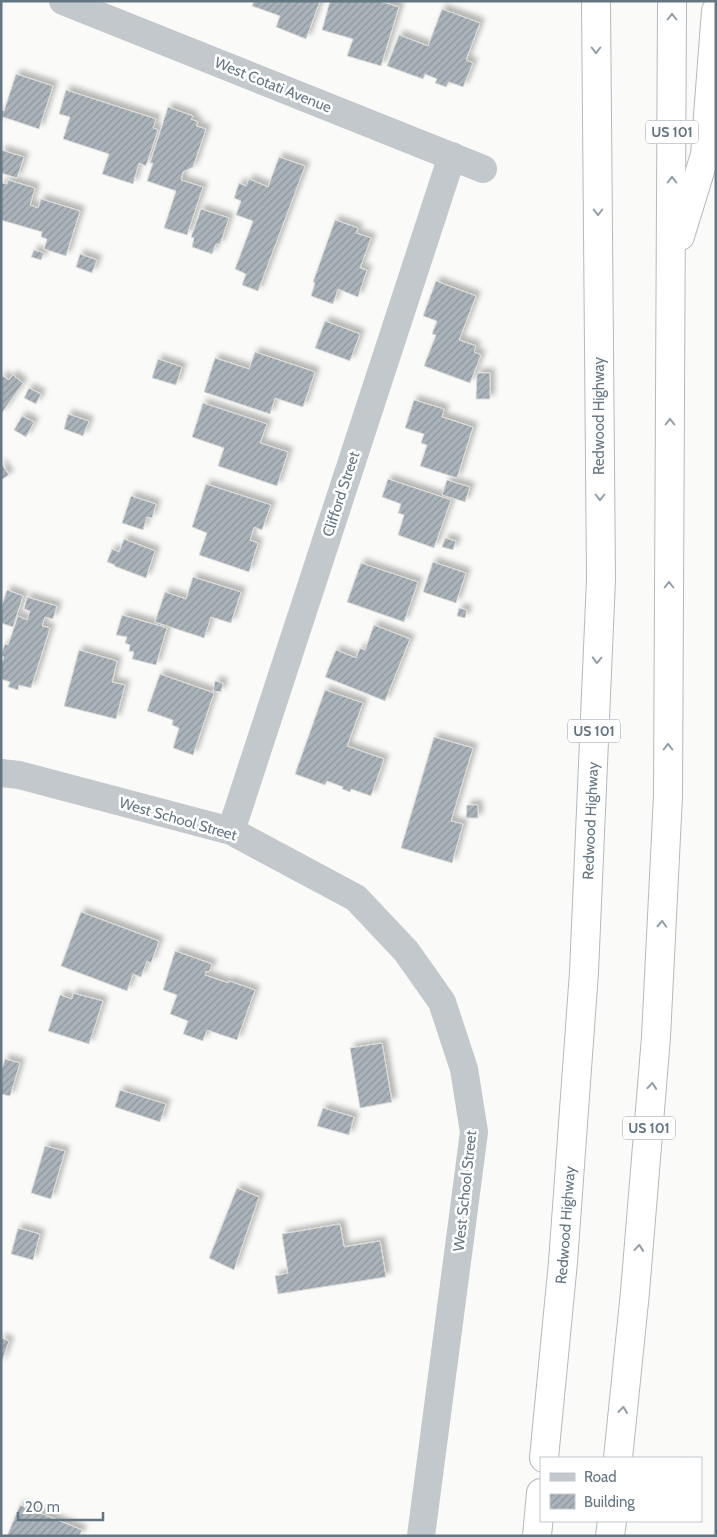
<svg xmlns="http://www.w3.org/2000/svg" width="717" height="1537" font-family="Cabin,sans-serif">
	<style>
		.building { fill: url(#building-hatch); stroke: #dcdcda; filter: url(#shadow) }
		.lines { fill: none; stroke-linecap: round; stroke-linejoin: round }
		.highway-casing { stroke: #b4b9bd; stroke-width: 30 }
		.minor { stroke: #c3c8cc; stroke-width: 28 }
		.highway { stroke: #fff; stroke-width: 28 }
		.oneway { stroke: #939fa8 }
		.labels { text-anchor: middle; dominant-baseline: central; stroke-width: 5; stroke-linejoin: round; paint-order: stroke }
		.shield { fill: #fff; stroke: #939fa8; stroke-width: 1 }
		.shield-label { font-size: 14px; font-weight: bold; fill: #657683 }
		.street-label { font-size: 15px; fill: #657683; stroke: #fff }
	</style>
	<defs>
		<pattern id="building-hatch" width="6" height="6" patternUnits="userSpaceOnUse" patternTransform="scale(1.25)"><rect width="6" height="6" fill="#aab3b9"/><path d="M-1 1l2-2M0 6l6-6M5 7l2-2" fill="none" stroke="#8e969c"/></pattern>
		<filter id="shadow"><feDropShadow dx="4.5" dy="-4.5" stdDeviation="2.5" flood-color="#0004"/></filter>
	</defs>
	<rect width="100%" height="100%" fill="#fafaf8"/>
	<g class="building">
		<path d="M254,1H320L306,39L276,27L280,16L252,6Z"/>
		<path d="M330,1H379L399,7L381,66L347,56L353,39L322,30Z"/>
		<path d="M442,9L480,23L466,60L473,63L463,87L449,82L446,87L435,83L437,79L425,74L423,79L387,66L399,35L428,46Z"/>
		<path d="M16,74L53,86L39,129L3,117L1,124V110L4,111Z"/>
		<path d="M66,90L156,119L153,128L158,130L146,166L139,163L133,184L102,174L109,154L63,139L70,117L59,114Z"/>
		<path d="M168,107L193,116L191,119L198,122L196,126L206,129L193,167L183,172L181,180L203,187L187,235L164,228L176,191L147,181L153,163H150Z"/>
		<path d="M1,150L24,157L17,178L1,173Z"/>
		<path d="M279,157L305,166L258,291L242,285L246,274L235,269L253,221L236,215L241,201L234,198L239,183L246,186L249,179L268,187Z"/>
		<path d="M8,180L35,188L30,205L38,208L41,199L80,211L66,256L44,249L47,239L41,237L42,232L1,220V185L2,183L7,184Z"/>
		<path d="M201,209L229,218L220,244H216L212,254L192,247L194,238L191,237Z"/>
		<path d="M335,220L358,228L356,233L371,238L360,268L367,270L358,297L338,289L333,304L311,296L315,283L313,282Z"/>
		<path d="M34,250L44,253L41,260L31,257Z"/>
		<path d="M80,254L97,260L92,273L76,267Z"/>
		<path d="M436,281L476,296L459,340L476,346L474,352L481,355L470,383L424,366L436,335L432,334L437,321L423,316Z"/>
		<path d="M325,321L360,334L350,361L315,348Z"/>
		<path d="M255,352L315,372L303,407L275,398L270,414L204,392L215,358L249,369Z"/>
		<path d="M158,359L182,367L176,385L152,378Z"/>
		<path d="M477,373H490V399H476Z"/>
		<path d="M1,375L9,380L13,375L23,383L1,414Z"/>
		<path d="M29,388L41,394L36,404L24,398Z"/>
		<path d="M414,400L444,409L442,417L473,427L457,478L420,466L427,445L421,443L424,434L405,428Z"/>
		<path d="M203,403L267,424L260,443L288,452L277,486L218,466L224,448L192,437Z"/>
		<path d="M68,414L89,421L83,436L64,429Z"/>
		<path d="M22,416L34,422L26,437L14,430Z"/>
		<path d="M1,463L9,475L1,480Z"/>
		<path d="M388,479L451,500L434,548L398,535L404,515L398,513L401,504L382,497Z"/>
		<path d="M447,480L470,487L465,502L442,495Z"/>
		<path d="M206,484L271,505L262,530L254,527L250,540L258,543L249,572L199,555L207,533L192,527Z"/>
		<path d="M131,496L156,504L152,518L147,517L143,530L122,523Z"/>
		<path d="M445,538L456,541L453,550L442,547Z"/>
		<path d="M124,539L155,551L146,578L114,566L115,565L107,562L112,549L119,552Z"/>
		<path d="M433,562L466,573L456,603L423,592Z"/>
		<path d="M361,563L418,582L404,622L347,602Z"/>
		<path d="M193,577L241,592L231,623L211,617L204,638L155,622L165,592L186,599Z"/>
		<path d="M7,590L23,596L13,627L1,623V608Z"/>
		<path d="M27,597L57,606L53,619L45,617L42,626L50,628L31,688L19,685L18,690L8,687L10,682L1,679V665L4,657L1,655L5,644L8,645L18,616L27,620L30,611L24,609Z"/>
		<path d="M459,608L467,610L465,618L457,616Z"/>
		<path d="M122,615L167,628L156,665L132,659L134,652L129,651L130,645L125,643L127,637L116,635Z"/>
		<path d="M374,625L410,639L385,701L325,677L336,650L356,658L360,648L365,650Z"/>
		<path d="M79,650L117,661L112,682L125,685L116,719L64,706Z"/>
		<path d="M160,674L214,693L193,755L173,748L179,728L172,725L173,720L147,711Z"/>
		<path d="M215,681L223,683L221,692L213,691Z"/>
		<path d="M325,690L363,703L347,746L384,759L371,796L351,789L350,792L342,789L343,787L327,781L325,785L295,774Z"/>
		<path d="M434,737L473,748L451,821L463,824L452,863L401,848Z"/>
		<path d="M467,805H478V818H466Z"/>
		<path d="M81,912L159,941L151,963L147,961L141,977L133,974L127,991L61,966Z"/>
		<path d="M175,951L212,964L209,972L206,971L205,975L228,983L229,981L255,990L237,1040L207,1030L203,1041L183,1034L188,1021L170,1014L177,995L163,990Z"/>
		<path d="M73,993L103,1001L89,1044L48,1031L60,995L72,999Z"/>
		<path d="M382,1043L392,1102L360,1108L350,1048Z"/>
		<path d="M5,1059L20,1063L10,1096L1,1094V1072Z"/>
		<path d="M120,1090L166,1104L160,1122L115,1107Z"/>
		<path d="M323,1108L354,1117L349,1135L317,1126Z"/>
		<path d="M45,1146L65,1151L51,1199L31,1193Z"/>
		<path d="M237,1188L259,1197L234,1270L209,1258Z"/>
		<path d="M340,1224L344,1247L380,1241L386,1277L278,1294L275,1276L288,1273L282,1234Z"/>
		<path d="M18,1228L40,1234L33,1260L11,1254Z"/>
		<path d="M1,1338L9,1341L1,1364Z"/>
		<path d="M20,1505L82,1530L79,1536H7Z"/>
	</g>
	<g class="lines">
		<defs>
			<g id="highway">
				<path d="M680,236L705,155L716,11"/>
				<path id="s1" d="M544,1458L563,1262L584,972L601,579L596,1"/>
				<path d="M618,1458L635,1292L656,1037L668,796L672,1"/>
				<path d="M537,1536L541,1493"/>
				<path d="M610,1536L612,1521"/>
			</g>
		</defs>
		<use href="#highway" class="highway-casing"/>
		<g class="minor">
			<path d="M63,1L483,169"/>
			<path d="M1,773L19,775L231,831L356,898L406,951L442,1002L464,1069L474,1132L421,1536"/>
			<path d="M231,831L452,156"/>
		</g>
		<use href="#highway" class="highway"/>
	</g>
	<defs><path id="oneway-chevron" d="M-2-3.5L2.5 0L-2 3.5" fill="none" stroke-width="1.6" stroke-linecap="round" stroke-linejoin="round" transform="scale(1.25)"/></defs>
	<g class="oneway">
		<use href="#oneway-chevron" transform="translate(672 17) rotate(-90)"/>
		<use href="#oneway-chevron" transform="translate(596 50) rotate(90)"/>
		<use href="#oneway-chevron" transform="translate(672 180) rotate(-90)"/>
		<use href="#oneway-chevron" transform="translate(598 212) rotate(90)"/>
		<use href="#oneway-chevron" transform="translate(670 422) rotate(-90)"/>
		<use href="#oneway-chevron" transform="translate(600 497) rotate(90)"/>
		<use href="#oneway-chevron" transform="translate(669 585) rotate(-90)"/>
		<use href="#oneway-chevron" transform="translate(597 660) rotate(92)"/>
		<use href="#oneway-chevron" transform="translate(668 747) rotate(-90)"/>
		<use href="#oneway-chevron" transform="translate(662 924) rotate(-87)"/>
		<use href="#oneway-chevron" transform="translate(652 1086) rotate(-85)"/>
		<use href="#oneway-chevron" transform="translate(639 1248) rotate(-85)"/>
		<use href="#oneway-chevron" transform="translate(623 1410) rotate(-84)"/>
	</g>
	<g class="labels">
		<g class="shield">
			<rect x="646" y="120.5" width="52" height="23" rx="4"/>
			<rect x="568" y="719.5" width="52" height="23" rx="4"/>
			<rect x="623" y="1116.5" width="52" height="23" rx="4"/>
		</g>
		<g class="shield-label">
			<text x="672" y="132">US 101</text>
			<text x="594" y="731">US 101</text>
			<text x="649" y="1128">US 101</text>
		</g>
		<g class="street-label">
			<text transform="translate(273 85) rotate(22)">West Cotati Avenue</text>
			<text transform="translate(599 416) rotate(-90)">Redwood Highway</text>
			<text transform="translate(341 494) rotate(-72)">Clifford Street</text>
			<text transform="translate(178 819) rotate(16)">West School Street</text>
			<text stroke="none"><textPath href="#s1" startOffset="639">Redwood Highway</textPath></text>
			<text transform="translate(465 1191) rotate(-84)">West School Street</text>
			<text stroke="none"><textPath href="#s1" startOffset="234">Redwood Highway</textPath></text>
		</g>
	</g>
	<rect width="717" height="1537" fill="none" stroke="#657683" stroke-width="5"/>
	<rect x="540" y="1457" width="162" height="65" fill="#ffffff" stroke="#c1c8cd"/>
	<rect x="550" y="1473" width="25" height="8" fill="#c3c8cc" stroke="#c1c8cd"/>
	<text x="584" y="1482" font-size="15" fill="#657683">Road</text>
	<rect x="550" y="1494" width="25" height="15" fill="url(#building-hatch)" stroke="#c1c8cd"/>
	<text x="584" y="1507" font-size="15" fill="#657683">Building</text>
	<path d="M18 1512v8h85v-8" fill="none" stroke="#657683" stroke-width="2.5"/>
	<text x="25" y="1512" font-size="15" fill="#657683" stroke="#ffffff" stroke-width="4" paint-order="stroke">20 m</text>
</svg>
